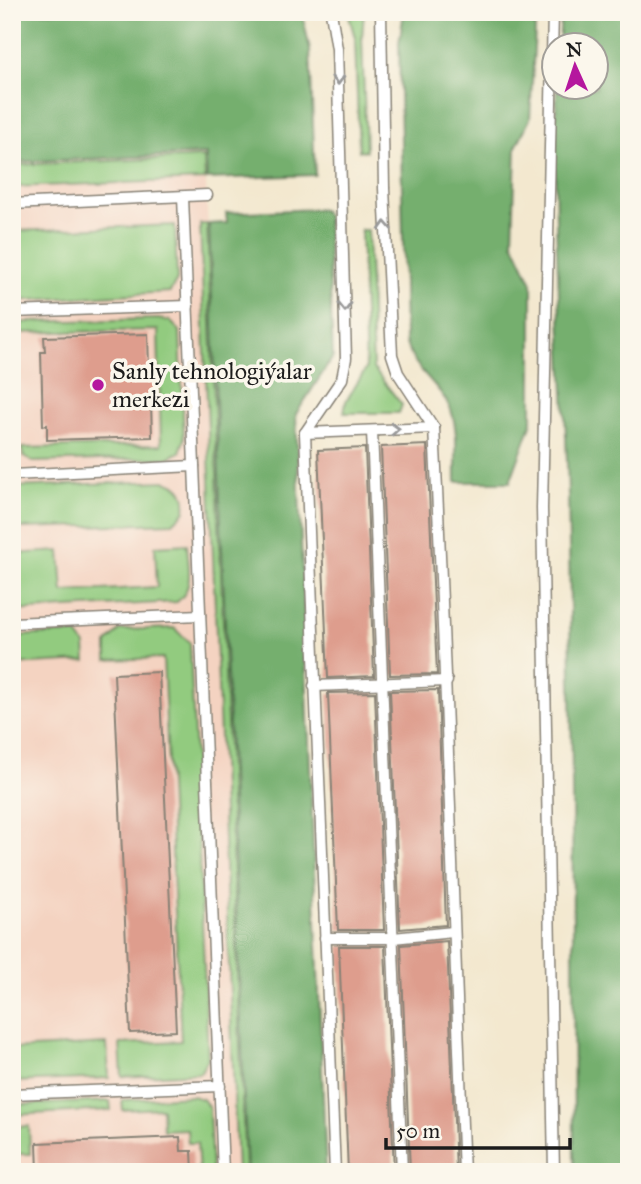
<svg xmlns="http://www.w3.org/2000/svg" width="641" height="1184" font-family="'IM FELL Great Primer',serif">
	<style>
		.built { fill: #f4d3c1 }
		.green { fill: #92cb7f; stroke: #57744e; stroke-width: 2 }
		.forest { fill: #75af6e; stroke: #486645; stroke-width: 2 }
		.building { fill: #de9d8d }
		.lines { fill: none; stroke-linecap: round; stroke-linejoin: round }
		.service-casing { stroke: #888276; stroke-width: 13 }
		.service { stroke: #fff; stroke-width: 10 }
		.oneway { stroke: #999 }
		.poi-dot { fill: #b5179e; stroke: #fbf7ec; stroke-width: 2.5 }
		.labels { text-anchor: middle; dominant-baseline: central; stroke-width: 7; stroke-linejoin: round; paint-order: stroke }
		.poi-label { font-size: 24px; fill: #1c1c1c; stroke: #fbf7ec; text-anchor: start }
	</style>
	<rect width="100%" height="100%" fill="#fbf7ec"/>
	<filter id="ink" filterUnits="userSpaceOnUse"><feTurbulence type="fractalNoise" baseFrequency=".0143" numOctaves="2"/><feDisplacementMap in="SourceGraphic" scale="14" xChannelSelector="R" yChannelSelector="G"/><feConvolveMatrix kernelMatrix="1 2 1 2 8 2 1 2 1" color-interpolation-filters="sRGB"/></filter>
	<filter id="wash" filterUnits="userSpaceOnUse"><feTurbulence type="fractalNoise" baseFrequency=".00686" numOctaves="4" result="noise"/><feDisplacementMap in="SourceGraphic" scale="28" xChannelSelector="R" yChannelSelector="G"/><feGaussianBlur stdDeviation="1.57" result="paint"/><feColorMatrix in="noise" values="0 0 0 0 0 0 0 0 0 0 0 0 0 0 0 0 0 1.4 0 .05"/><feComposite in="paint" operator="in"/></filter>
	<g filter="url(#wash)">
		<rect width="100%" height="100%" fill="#f3e8cf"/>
		<path class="built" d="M205,156L245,1172H12V164Z"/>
		<g class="green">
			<path d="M348,12H364L362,38L366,151H359L355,38Z"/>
			<path d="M204,157L205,180L12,187V165Z"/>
			<path d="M200,224H207L245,1172H237Z"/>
			<path d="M175,225L177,280L170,292L12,301V231Z"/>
			<path d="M361,230H368L373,368L402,405L399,413H344L346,401L366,369Z"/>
			<path d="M158,319L170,321L180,331L184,440L180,452L168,458L33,462L24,457L21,448L161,445L158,330L13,333L24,322Z"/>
			<path d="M164,481C181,484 187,494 185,511L173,523L23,528L12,525L14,487Z"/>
			<path d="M187,544C188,565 195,588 177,602L12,611V554L60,551L63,592L157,587L155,546Z"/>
			<path d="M174,628L190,643L208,1059L200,1073L122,1077L120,1044L181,1041L163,658L107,660V643L120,630Z"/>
			<path d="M76,633L85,645L86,661L12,665V636Z"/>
			<path d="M107,1044L109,1078L12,1082V1049Z"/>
			<path d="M192,1096L203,1099L209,1108L212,1172H199L197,1143H188L187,1129L163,1130L162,1108L123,1110L122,1100Z"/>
			<path d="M110,1101L111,1110L12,1115V1105Z"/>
			<path d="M29,1126L30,1154H12V1127Z"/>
		</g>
		<g class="forest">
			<path d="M12,12H302L310,50L315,175L207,179L206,154L12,162Z"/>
			<path d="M404,12H536L530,119L516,147L513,242L532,283V422L510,482H456C455,458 460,425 448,404C435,380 412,368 405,340L399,43Z"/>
			<path d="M561,12H629V1172H574C573,947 573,721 568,496C565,359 550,224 557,88H596V46L559,45Z"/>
			<path d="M317,209L322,210L327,216L333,357L296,414L326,1172H247L209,224L227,223L226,213Z"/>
		</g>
		<g id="blocks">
			<g class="building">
				<path d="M148,334L149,368H155L156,403H151L152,437L47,440V425L43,426L41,352H45L44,337Z"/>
				<path d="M427,445L437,674L390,675L381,447Z"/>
				<path d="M365,448L374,676L328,678L318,450Z"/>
				<path d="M159,672L176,1031L130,1033L114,674Z"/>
				<path d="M438,690L446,925L400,929L390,691Z"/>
				<path d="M375,692L384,930H338L328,693Z"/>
				<path d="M447,941L456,1172H410L401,945Z"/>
				<path d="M339,946H385L394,1172H348Z"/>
				<path d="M180,1137L181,1151H192L193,1172H38L37,1143Z"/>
			</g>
		</g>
	</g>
	<g filter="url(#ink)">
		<use href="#blocks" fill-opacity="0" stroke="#888276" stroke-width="2"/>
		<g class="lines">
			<defs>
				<g id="service">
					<path d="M331,12L337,49L346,358L342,379L305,433L434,428L398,373L392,355L384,188L381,12"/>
					<path d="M553,12L542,508L554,1172"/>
					<path d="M183,197L223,1172"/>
					<path d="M12,204L207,195"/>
					<path d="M12,312L188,306"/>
					<path d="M434,428C447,676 453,924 464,1172"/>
					<path d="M372,431L402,1172"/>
					<path d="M305,433L335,1172"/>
					<path d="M12,475L194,466"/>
					<path d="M12,623L200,615"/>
					<path d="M314,686L447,681"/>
					<path d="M325,938H393L453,932"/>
					<path d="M12,1094L220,1086"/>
				</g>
			</defs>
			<use href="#service" class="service-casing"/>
			<use href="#service" class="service"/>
		</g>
		<defs><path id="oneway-chevron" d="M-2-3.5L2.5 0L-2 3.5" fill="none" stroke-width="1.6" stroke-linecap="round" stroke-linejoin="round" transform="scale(1.75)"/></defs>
		<g class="oneway">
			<use href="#oneway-chevron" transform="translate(338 80) rotate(88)"/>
			<use href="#oneway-chevron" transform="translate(385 226) rotate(-93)"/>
			<use href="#oneway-chevron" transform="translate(345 307) rotate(89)"/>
			<use href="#oneway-chevron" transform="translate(395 429) rotate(-3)"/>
		</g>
	</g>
	<circle class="poi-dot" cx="98" cy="385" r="7"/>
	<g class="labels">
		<g class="poi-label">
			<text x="112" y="371">Sanly tehnologiýalar<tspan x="112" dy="28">merkezi</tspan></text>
		</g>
	</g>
	<rect width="641" height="1184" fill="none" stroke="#fbf7ec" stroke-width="42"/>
	<g transform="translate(575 66) rotate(357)"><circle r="33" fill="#fbf7ec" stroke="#a29f99" stroke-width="2"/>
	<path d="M0-5L12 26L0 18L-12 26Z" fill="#b5179e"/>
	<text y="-10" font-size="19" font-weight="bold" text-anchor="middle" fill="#1c1c1c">N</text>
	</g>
	<path d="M386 1138v10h184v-10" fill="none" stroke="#1c1c1c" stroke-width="3.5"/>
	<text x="396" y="1138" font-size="21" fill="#1c1c1c" stroke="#fbf7ec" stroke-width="5" paint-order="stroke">50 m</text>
</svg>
